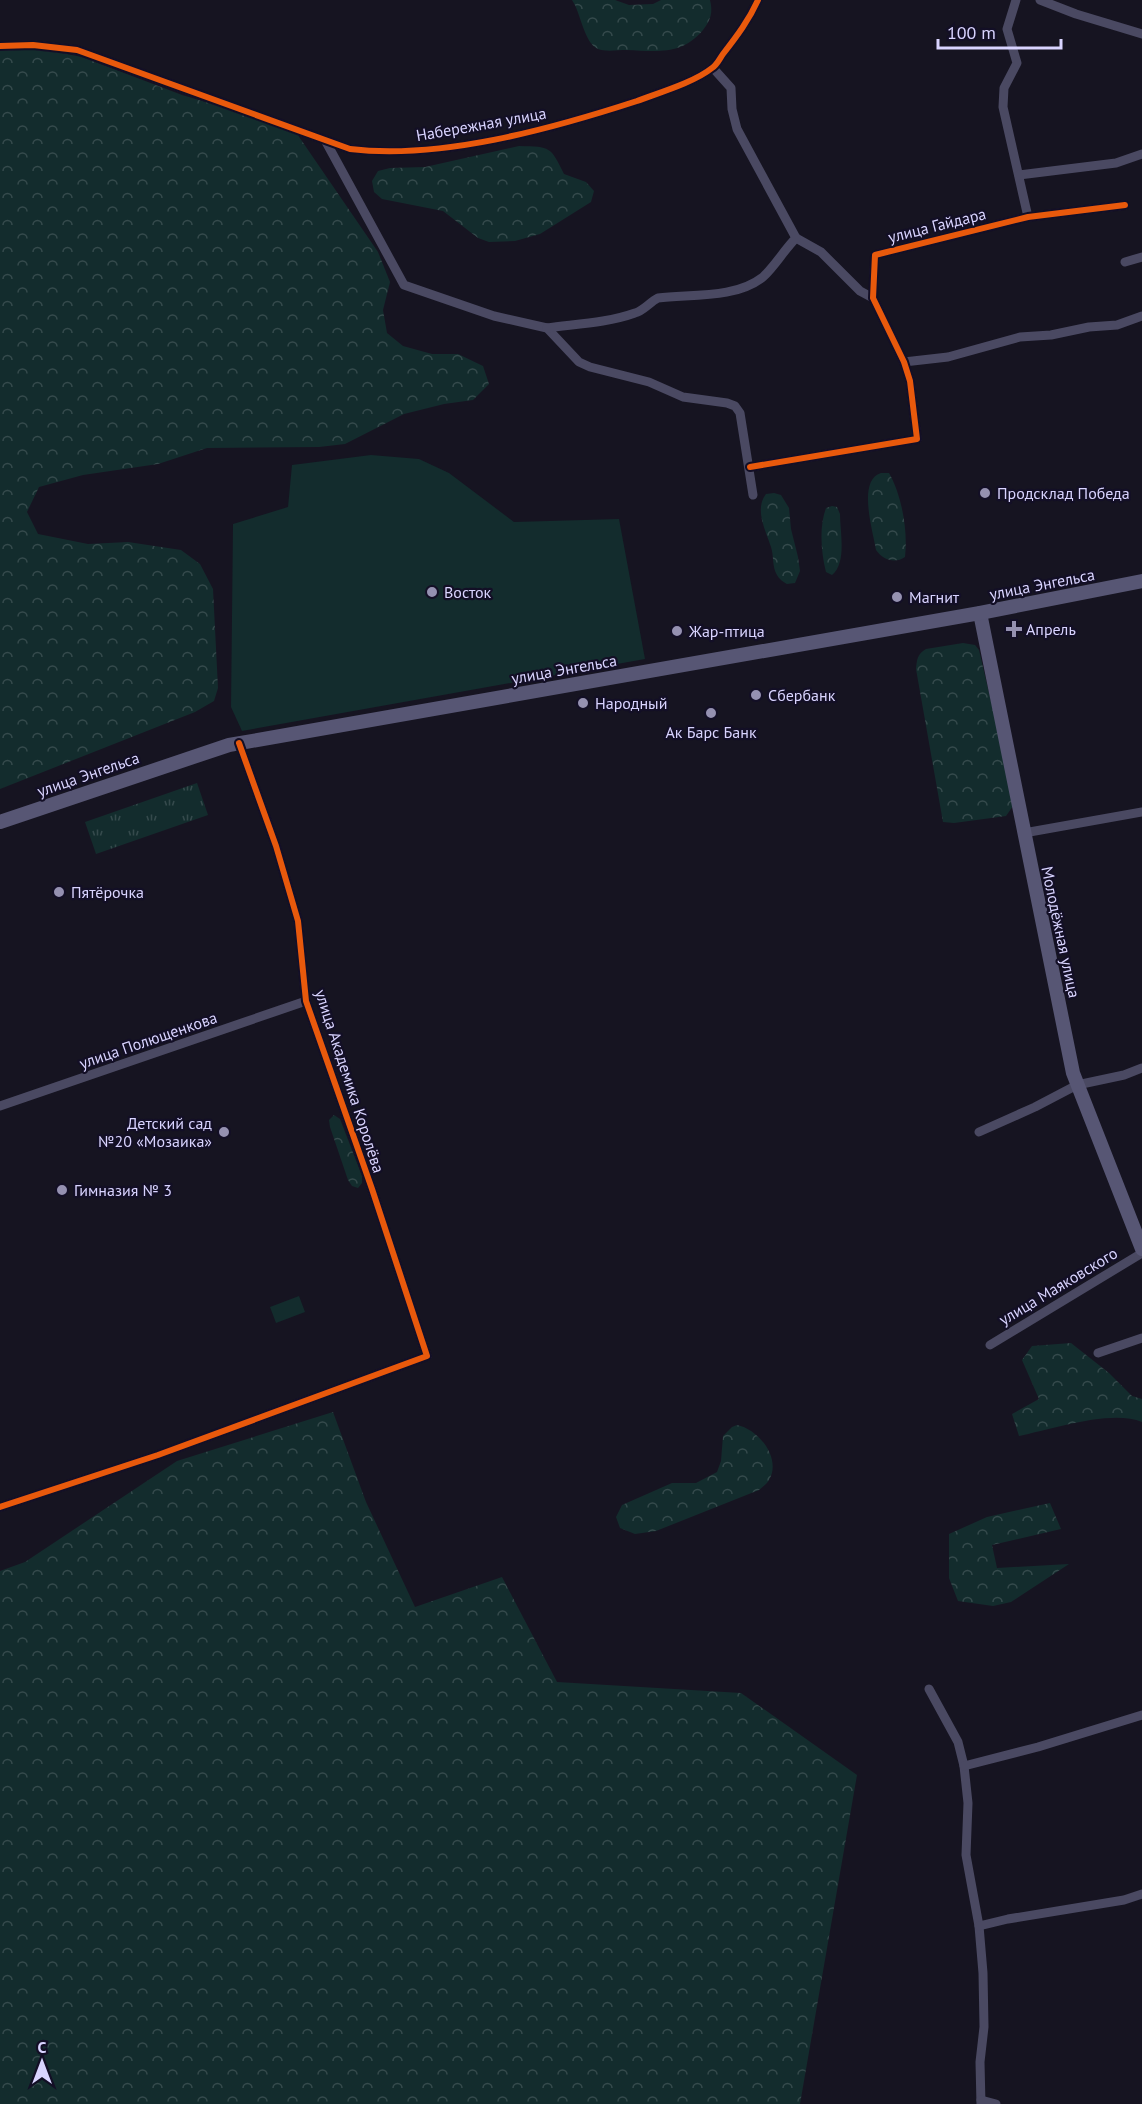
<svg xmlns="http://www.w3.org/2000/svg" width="1142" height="2104" font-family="'PT Sans',sans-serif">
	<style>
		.forest { fill: url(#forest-crowns) }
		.park { fill: url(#park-tufts) }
		.pitch { fill: #132c2d }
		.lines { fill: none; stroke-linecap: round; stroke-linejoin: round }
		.street { stroke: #4a4962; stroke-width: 9 }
		.secondary { stroke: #575674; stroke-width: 14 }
		.cycleway-casing { stroke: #130f26; stroke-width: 10 }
		.cycleway { stroke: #e8590c; stroke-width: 6 }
		.poi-dot { fill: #9591b1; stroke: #130f26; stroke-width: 2 }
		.labels { text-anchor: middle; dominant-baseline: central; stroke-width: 4.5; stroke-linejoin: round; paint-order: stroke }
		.street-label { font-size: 16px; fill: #d9d4ff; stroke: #130f26 }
		.poi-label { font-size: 16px; fill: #d9d4ff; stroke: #130f26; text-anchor: start }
	</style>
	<defs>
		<pattern id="forest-crowns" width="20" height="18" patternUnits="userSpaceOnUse" patternTransform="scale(1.5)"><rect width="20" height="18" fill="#132c2d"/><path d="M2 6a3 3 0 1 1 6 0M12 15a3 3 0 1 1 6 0" fill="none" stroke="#354a4c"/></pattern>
		<pattern id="park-tufts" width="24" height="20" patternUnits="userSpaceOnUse" patternTransform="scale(1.5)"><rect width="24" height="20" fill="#132c2d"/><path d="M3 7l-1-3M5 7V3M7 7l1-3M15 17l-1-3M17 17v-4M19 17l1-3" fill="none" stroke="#354a4c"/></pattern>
	</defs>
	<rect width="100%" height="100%" fill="#161421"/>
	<g class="forest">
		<path d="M572,0H615L629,5L653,4L661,0H710C713,12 711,20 703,30C681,56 657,51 626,50C618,50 605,52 598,49C584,43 581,13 572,0Z"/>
		<path d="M0,41L82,57L182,95L293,128L378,252L390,282L383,310L387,333L403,346L432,354H458L483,366L489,384L473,400L444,404L404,414L345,444L319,447L207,448L158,464L83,475L39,487L27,512L38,534L88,544L128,542L181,550L200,564L213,589L218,688L214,701L195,712L0,789Z"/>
		<path d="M519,146C551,147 550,146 564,174L586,182L594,191L591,202L540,234L515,241L489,242L478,238L443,211L382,199L374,192L372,181L378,171L390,168L425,167Z"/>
		<path d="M881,473H889C902,496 908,531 905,557C895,564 883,560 876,550C873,531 857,480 881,473Z"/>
		<path d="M774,493L781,495L789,508L791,529L798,557L800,571L795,583L787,584C783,582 779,579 777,575C772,567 774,556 771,547C766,531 754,510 766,494Z"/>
		<path d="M832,506L837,507L840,514C840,532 847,563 832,575L826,572C821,552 819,527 826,508Z"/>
		<path d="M963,643L975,645L979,650L1014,800L1013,806L1006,816L954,823L943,822L916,669C917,660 917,654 926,649Z"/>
		<path d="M334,1115L340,1119L362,1176V1183L358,1188L352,1186L348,1180L330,1127L329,1120Z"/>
		<path d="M1071,1343L1109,1373L1132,1396L1142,1399V1422C1112,1409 1052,1429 1019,1436L1012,1414L1039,1399L1022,1360L1032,1346Z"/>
		<path d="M333,1412L366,1502L415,1607L502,1577L557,1682L741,1693L857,1775L800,2104H0V1571L25,1562L177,1461Z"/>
		<path d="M737,1425C758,1429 782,1458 769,1480C767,1484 762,1487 759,1490L656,1531L635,1534L620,1528L616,1517L622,1505L672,1483H696L717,1472L721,1461L723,1436L732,1427Z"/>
		<path d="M1050,1503L1061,1529L992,1545L997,1568L1069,1564L1011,1602L993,1606L958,1601L949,1578V1534L987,1517Z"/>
	</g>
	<path class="park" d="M197,783L208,815L96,854L85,822Z"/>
	<g class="pitch">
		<path d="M371,455L419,459L449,473L514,522L619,519L645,659L242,731L231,707L233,524L288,507L292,465Z"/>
		<path d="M299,1296L305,1312L276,1323L270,1307Z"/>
	</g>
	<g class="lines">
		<g class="street">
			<path d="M1016,0L1007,29L1017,63L1004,88L1003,107L1028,217"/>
			<path d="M1040,0L1076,14L1142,34"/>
			<path d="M0,46L33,45L77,50L350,149C440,160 551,129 637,101C658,93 695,82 712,68C717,65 720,58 723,54C737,36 749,20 758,0"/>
			<path d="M325,140L404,285L494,316L547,328L579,362L590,367L649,382L683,397L727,403L735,406L740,413L753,495"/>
			<path d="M1019,175L1116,163L1142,154"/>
			<path d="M796,238L821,252L860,291L873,298"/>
			<path d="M1125,262L1142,257"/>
			<path d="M547,328C576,324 607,323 635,313C643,311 650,302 658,298C691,294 735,299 763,277C775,266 784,250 796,238L737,129L732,109L731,88L713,68"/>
			<path d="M904,362L948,357L1020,337L1051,335L1089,327L1117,325L1142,316"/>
			<path d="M750,467L917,439L910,381L904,362L873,298L875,255L1028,217L1125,205"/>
			<path d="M1024,833L1142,812"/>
			<path d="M0,1106L306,1001"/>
			<path d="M979,1132L1035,1107L1077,1085L1124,1075L1142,1068"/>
			<path d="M990,1345L1142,1253"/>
			<path d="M1098,1353L1142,1338"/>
			<path d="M0,1507L158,1455L427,1356L372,1189L306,1001L298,921L276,846L239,743"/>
			<path d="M929,1689L958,1742L964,1766L968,1803L966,1855L979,1926L983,1973L984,2027L980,2062L981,2104"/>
			<path d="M964,1766L1038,1747L1142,1715"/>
			<path d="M979,1926L1008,1919L1124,1900L1142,1894"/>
			<path d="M981,2100L996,2104"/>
		</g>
		<g class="secondary">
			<path d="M980,613L1073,1073L1142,1249"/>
			<path d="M0,822L229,745L980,613L1142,581"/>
		</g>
		<defs>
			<g id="cycleway">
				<path d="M0,46L33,45L77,50L350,149C440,160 551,129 637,101C658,93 695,82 712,68C717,65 720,58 723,54C737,36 749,20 758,0"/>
				<path d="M750,467L917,439L910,381L904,362L873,298L875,255L1028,217L1125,205"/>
				<path d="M0,1507L158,1455L427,1356L372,1189L306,1001L298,921L276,846L239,743"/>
			</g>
		</defs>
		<use href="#cycleway" class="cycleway-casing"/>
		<use href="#cycleway" class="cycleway"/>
	</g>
	<g class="poi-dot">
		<circle cx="985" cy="493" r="6"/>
		<circle cx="432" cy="592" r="6"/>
		<circle cx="897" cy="597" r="6"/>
		<path d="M1011 620h6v6h6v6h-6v6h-6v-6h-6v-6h6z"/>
		<circle cx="677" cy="631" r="6"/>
		<circle cx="756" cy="695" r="6"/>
		<circle cx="583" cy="703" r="6"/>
		<circle cx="711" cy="713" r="6"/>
		<circle cx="59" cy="892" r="6"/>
		<circle cx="224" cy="1132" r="6"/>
		<circle cx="62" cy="1190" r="6"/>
	</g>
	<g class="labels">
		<g class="street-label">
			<text transform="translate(481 124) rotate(-10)">Набережная улица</text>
			<text transform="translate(937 225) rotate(-14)">улица Гайдара</text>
			<text transform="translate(1042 584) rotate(-11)">улица Энгельса</text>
			<text transform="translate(564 669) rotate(-10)">улица Энгельса</text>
			<text transform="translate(88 774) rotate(-19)">улица Энгельса</text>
			<text transform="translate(1061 932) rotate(78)">Молодёжная улица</text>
			<text transform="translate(148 1040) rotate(-19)">улица Полющенкова</text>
			<text transform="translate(350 1081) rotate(72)">улица Академика Королёва</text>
			<text transform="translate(1058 1286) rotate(-31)">улица Маяковского</text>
		</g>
		<g class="poi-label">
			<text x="997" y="493">Продсклад Победа</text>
			<text x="444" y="592">Восток</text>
			<text x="909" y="597">Магнит</text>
			<text x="1026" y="629">Апрель</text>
			<text x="689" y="631">Жар-птица</text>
			<text x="768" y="695">Сбербанк</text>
			<text x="595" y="703">Народный</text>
			<text x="711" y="732" text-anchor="middle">Ак Барс Банк</text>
			<text x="71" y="892">Пятёрочка</text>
			<text x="212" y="1123" text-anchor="end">Детский сад<tspan x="212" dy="18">№20 «Мозаика»</tspan></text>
			<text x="74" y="1190">Гимназия № 3</text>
		</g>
	</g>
	<g transform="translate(42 2062)" stroke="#130f26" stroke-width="4.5" paint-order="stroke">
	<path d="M0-4.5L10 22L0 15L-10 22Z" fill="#d9d4ff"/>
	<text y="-9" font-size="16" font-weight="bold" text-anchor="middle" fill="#d9d4ff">С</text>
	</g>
	<path d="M938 39v9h123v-9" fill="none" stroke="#d9d4ff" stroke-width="3"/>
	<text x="947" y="39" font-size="18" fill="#d9d4ff" stroke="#130f26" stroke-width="4.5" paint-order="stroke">100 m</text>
</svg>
